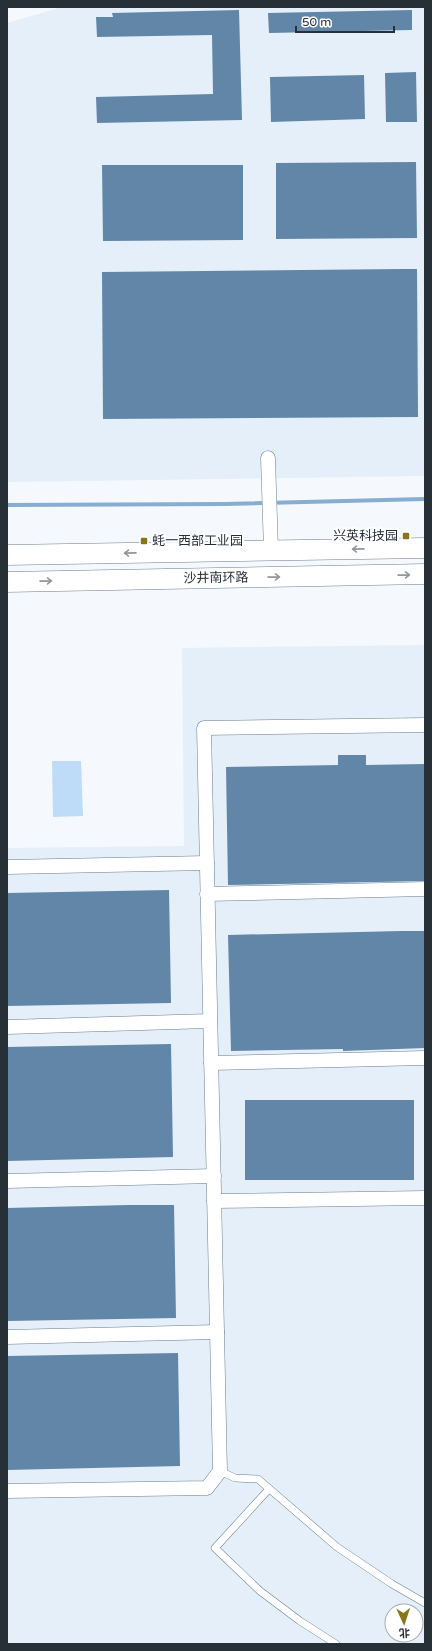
<svg xmlns="http://www.w3.org/2000/svg" width="432" height="1651" font-family="'Varela Round','Noto Sans SC',sans-serif">
	<style>
		.built { fill: #e4eff9; fill-rule: evenodd }
		.green { fill: #bedcf8 }
		.lines { fill: none; stroke-linecap: round; stroke-linejoin: round }
		.stream { stroke: #87add1; stroke-width: 4 }
		.building { fill: #6186a8 }
		.service-casing { stroke: #6a7e90; stroke-width: 8 }
		.minor-casing { stroke: #6a7e90; stroke-width: 15 }
		.secondary-casing { stroke: #6a7e90; stroke-width: 21 }
		.service { stroke: #fff; stroke-width: 7 }
		.minor { stroke: #fff; stroke-width: 14 }
		.secondary { stroke: #fff; stroke-width: 20 }
		.oneway { stroke: #93979b }
		.poi-dot { fill: #887619; stroke: #fff; stroke-width: 1.5 }
		.labels { text-anchor: middle; dominant-baseline: central; stroke-width: 4; stroke-linejoin: round; paint-order: stroke }
		.poi-label { font-size: 13px; fill: #272f37; stroke: #fff; text-anchor: end }
		.street-label { font-size: 13px; fill: #272f37; stroke: #fff }
	</style>
	<rect width="100%" height="100%" fill="#f5f9fd"/>
	<g class="built">
		<path d="M62,7H425V476L7,482V23Z"/>
		<path d="M425,645V1644H7V848L184,846L182,648ZM392,1611H416V1635H392Z"/>
	</g>
	<path class="green" d="M52,761H81L83,816L53,817Z"/>
	<g class="lines">
		<path class="stream" d="M7,505L225,504L425,499"/>
	</g>
	<g class="building">
		<path d="M239,10L242,120L97,123L96,97L213,94L212,35L97,37L96,17H113L112,13Z"/>
		<path d="M412,10V30L269,33L268,13Z"/>
		<path d="M416,72L417,122H386L385,73Z"/>
		<path d="M364,75L365,119L271,122L270,77Z"/>
		<path d="M416,162L417,238L276,239V163Z"/>
		<path d="M102,165H243V240L103,241Z"/>
		<path d="M402,269H417L418,417L103,419L102,272Z"/>
		<path d="M338,755H366V765L425,764V881L228,885L226,767L338,765Z"/>
		<path d="M169,890L171,1003L7,1006V893Z"/>
		<path d="M401,931H425V1048L343,1051V1049L231,1051L228,935Z"/>
		<path d="M171,1044L173,1157L7,1161V1047Z"/>
		<rect x="245" y="1100" width="169" height="80"/>
		<path d="M128,1205H174L176,1318L7,1321V1208Z"/>
		<path d="M178,1353L180,1466L7,1470V1356Z"/>
	</g>
	<g class="lines">
		<defs>
			<g id="service">
				<path d="M220,1471L235,1478L258,1479L337,1547L392,1584L425,1603"/>
				<path d="M269,1489L215,1548L260,1591L300,1621L336,1644"/>
			</g>
			<g id="minor">
				<path d="M268,458L271,550"/>
				<path d="M7,867L207,863"/>
				<path d="M207,894L425,889"/>
				<path d="M7,1027L210,1021"/>
				<path d="M211,1063L425,1058"/>
				<path d="M7,1181L214,1176"/>
				<path d="M214,1201L425,1198"/>
				<path d="M7,1337L217,1332"/>
				<path d="M7,1491L207,1488L220,1471L204,728L425,725"/>
			</g>
			<g id="secondary">
				<path d="M7,555L425,548"/>
				<path d="M7,582L425,574"/>
			</g>
		</defs>
		<use href="#service" class="service-casing"/>
		<use href="#minor" class="minor-casing"/>
		<use href="#secondary" class="secondary-casing"/>
		<use href="#service" class="service"/>
		<use href="#minor" class="minor"/>
		<use href="#secondary" class="secondary"/>
	</g>
	<defs><path id="oneway-shaft" d="M-6 0H5M1.5-3L5.5 0L1.5 3" fill="none" stroke-width="1.6" stroke-linecap="round" stroke-linejoin="round"/></defs>
	<g class="oneway">
		<use href="#oneway-shaft" transform="translate(358 549) rotate(179)"/>
		<use href="#oneway-shaft" transform="translate(130 553) rotate(179)"/>
		<use href="#oneway-shaft" transform="translate(404 575) rotate(-1)"/>
		<use href="#oneway-shaft" transform="translate(274 577) rotate(-1)"/>
		<use href="#oneway-shaft" transform="translate(46 581) rotate(-1)"/>
	</g>
	<g class="poi-dot">
		<rect x="402" y="532" width="8" height="8" rx="2"/>
		<rect x="140" y="537" width="8" height="8" rx="2"/>
	</g>
	<g class="labels">
		<g class="poi-label">
			<text x="398" y="536">兴英科技园</text>
			<text x="152" y="541" text-anchor="start">蚝一西部工业园</text>
		</g>
		<g class="street-label">
			<text transform="translate(216 578) rotate(-1)">沙井南环路</text>
		</g>
	</g>
	<rect width="432" height="1651" fill="none" stroke="#272f37" stroke-width="16"/>
	<g transform="translate(404 1623) rotate(177)"><circle r="19" fill="#ffffff" stroke="#a9acaf"/>
	<path d="M0-3L7 15L0 10L-7 15Z" fill="#887619"/>
	<text y="-6" font-size="11" font-weight="bold" text-anchor="middle" fill="#272f37">北</text>
	</g>
	<path d="M296 26v6h98v-6" fill="none" stroke="#272f37" stroke-width="2"/>
	<text x="302" y="26" font-size="12" fill="#272f37" stroke="#ffffff" stroke-width="3" paint-order="stroke">50 m</text>
</svg>
